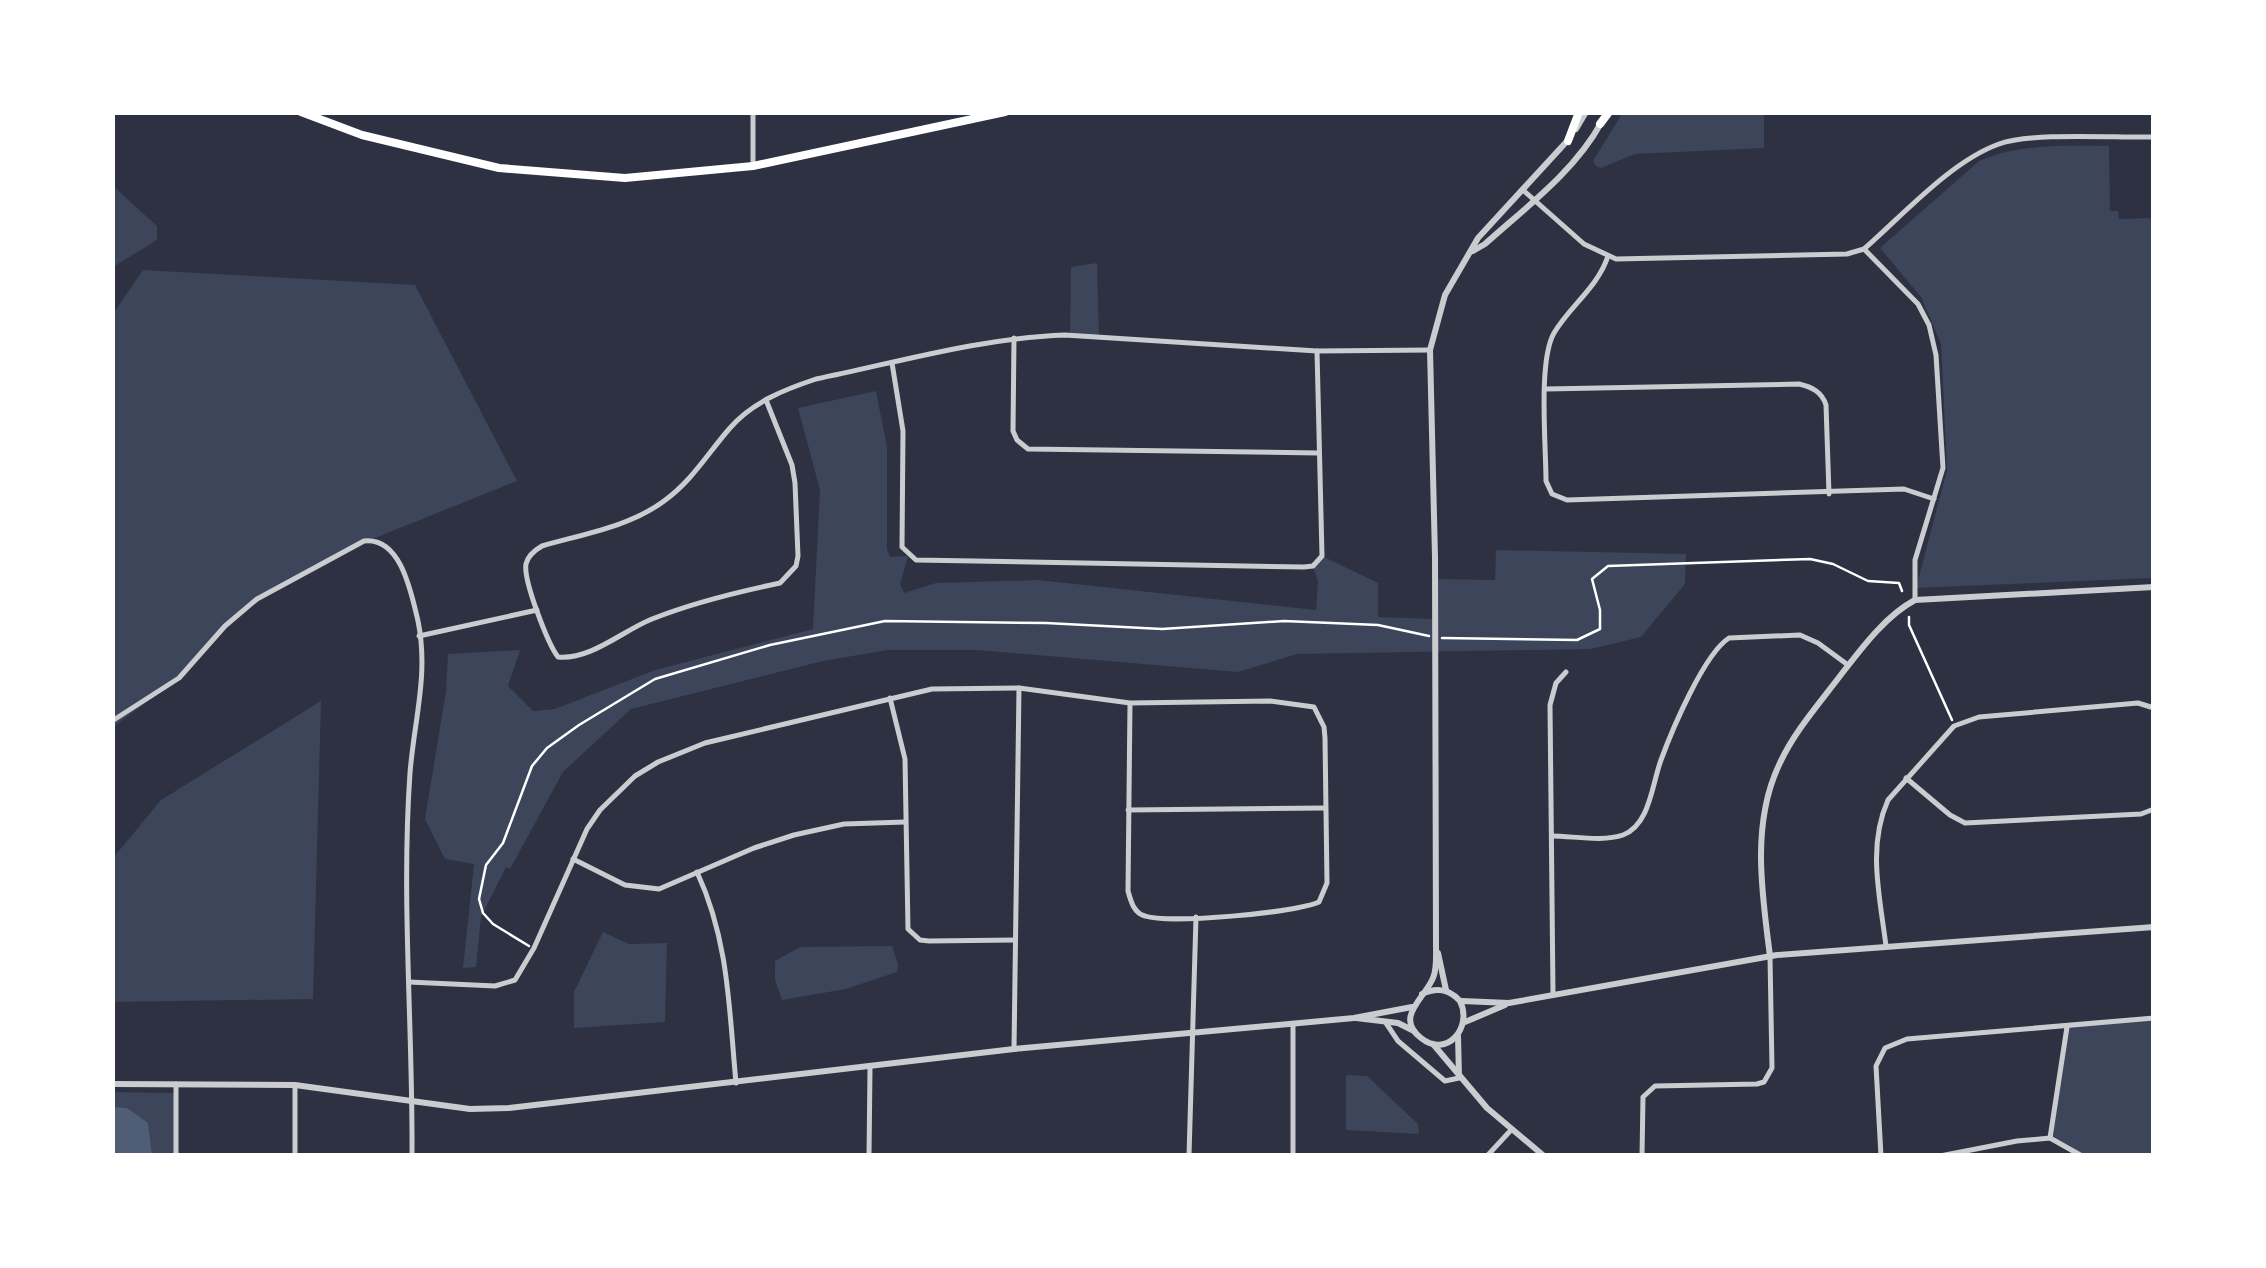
<svg xmlns="http://www.w3.org/2000/svg" width="2266" height="1268" font-family="'Work Sans',sans-serif">
	<style>
		.green { fill: #3c4559 }
		.water { fill: #4f5d75 }
		.lines { fill: none; stroke-linecap: round; stroke-linejoin: round }
		.path { stroke: #fff; stroke-width: 2.5 }
		.minor { stroke: #caccd0; stroke-width: 5 }
		.tertiary { stroke: #caccd0; stroke-width: 6 }
		.primary { stroke: #fff; stroke-width: 8 }
	</style>
	<rect width="100%" height="100%" fill="#2d3142"/>
	<g class="green">
		<path d="M1623,112L1764,113V148L1635,154L1601,168L1596,166L1593,161Z"/>
		<path d="M2109,146L2110,211H2118L2119,219L2153,218V578L1916,588L1947,470L1941,344L1921,297L1880,248L1979,161C2020,143 2065,146 2109,146Z"/>
		<path d="M113,186L157,226V240L113,267Z"/>
		<path d="M1097,263L1099,337L1070,335L1071,267Z"/>
		<path d="M143,270L415,285L517,481L345,550L242,610L179,678L113,727V314Z"/>
		<path d="M876,391L887,447V549L890,557L908,556L900,584L904,593L936,583L1038,580L1316,610L1318,581L1313,566L1322,556L1378,583V617L1434,619L1435,579L1495,580L1496,550L1686,554L1685,584L1641,637L1591,649L1297,654L1238,672L977,650H888L823,661L631,709L563,772L510,869L506,867L481,917L476,967L463,968L474,864L445,859L425,819L446,691L448,654L520,650L508,686L533,711L555,709L655,670L813,629L820,490L798,408Z"/>
		<path d="M321,701L313,999L113,1002V858L161,800Z"/>
		<path d="M603,932L629,944L667,943L665,1022L574,1028V992Z"/>
		<path d="M892,946L898,964L897,972L846,989L782,1000L775,980V961L800,947Z"/>
		<path d="M2153,1019V1155H2082L2050,1138L2067,1027Z"/>
		<path d="M1346,1075L1367,1076L1418,1124L1419,1134L1346,1130Z"/>
		<path d="M113,1092L176,1093L174,1155L113,1156Z"/>
	</g>
	<path class="water" d="M112,1107L127,1108L148,1123L152,1155H113Z"/>
	<g class="lines">
		<g class="path">
			<path d="M1909,617V625L1952,720"/>
			<path d="M1442,638L1577,640L1600,629V610L1592,579L1608,566L1810,559L1833,564L1868,581L1899,583L1902,591"/>
			<path d="M529,946L493,924L483,913L479,899L486,865L503,843L532,766L547,748L579,725L655,679L770,645L885,621L1046,623L1162,629L1284,621L1378,625L1429,636"/>
		</g>
		<g class="minor">
			<path d="M753,164V112"/>
			<path d="M1523,190L1584,244L1616,259L1847,254L1864,249C1902,216 1951,161 1999,144C2033,132 2114,138 2154,137"/>
			<path d="M1864,249L1918,304L1929,325L1936,355L1943,468L1915,560V600"/>
			<path d="M1608,256C1598,287 1570,306 1554,333C1538,361 1546,445 1546,481L1552,494L1567,500L1904,489L1934,499"/>
			<path d="M1014,338L1013,431L1017,440L1028,449L1318,453"/>
			<path d="M892,363L903,431L902,547L916,560L1304,567L1313,566L1322,556L1317,351"/>
			<path d="M1546,389L1799,384C1812,387 1822,392 1826,405L1829,494"/>
			<path d="M766,400L792,465L795,483L798,556L796,566L780,583C737,592 692,603 652,619C622,631 591,660 558,657C548,644 523,580 526,564C528,555 535,550 542,546C583,534 629,527 664,501C692,481 708,453 730,428C752,402 786,389 816,379C899,362 980,338 1065,335L1317,351L1430,350"/>
			<path d="M419,636L537,610"/>
			<path d="M890,698L905,759L908,929L920,940L929,941L1015,940"/>
			<path d="M112,721L179,678L225,626L257,599L364,541C401,537 411,592 418,621C429,674 414,721 410,773C401,900 413,1028 412,1156"/>
			<path d="M1906,778L1950,815L1965,823L2141,814L2154,809"/>
			<path d="M1128,810L1324,808"/>
			<path d="M1552,836C1573,836 1603,842 1623,835C1650,825 1652,784 1661,760C1672,730 1704,654 1729,638L1800,635L1818,643L1848,665"/>
			<path d="M573,859L625,885L659,889L754,848L794,835L844,824L905,822"/>
			<path d="M697,872C729,941 729,1009 736,1083"/>
			<path d="M1886,946C1880,897 1867,847 1888,800L1954,726L1979,717L2138,703L2154,708"/>
			<path d="M409,982L495,986L515,980L534,948L587,829L600,810L635,776L658,762L705,743L932,689L1019,688L1130,703L1270,701L1314,707L1324,727L1325,738L1327,883L1319,902C1295,913 1169,924 1145,916C1134,913 1131,902 1128,891L1130,703"/>
			<path d="M1553,994L1550,705L1556,683L1566,672"/>
			<path d="M1386,1023L1398,1041L1445,1081L1459,1078"/>
			<path d="M1293,1024V1156"/>
			<path d="M1014,1049L1019,688"/>
			<path d="M295,1085V1156"/>
			<path d="M2050,1138L2067,1027"/>
			<path d="M176,1156V1084"/>
			<path d="M869,1156L870,1068"/>
			<path d="M1189,1156L1196,917"/>
			<path d="M1487,1156L1512,1129"/>
			<path d="M1642,1156L1643,1097L1655,1086L1757,1084L1764,1082L1772,1068L1770,957"/>
			<path d="M1881,1156L1876,1066L1885,1048L1907,1039L2154,1018"/>
			<path d="M1940,1156L2017,1141L2050,1138L2082,1156"/>
		</g>
		<g class="tertiary">
			<path d="M1576,129L1586,112"/>
			<path d="M1473,251L1485,244C1525,208 1575,171 1601,123"/>
			<path d="M1438,953L1446,990"/>
			<path d="M1770,956C1762,894 1751,824 1779,765C1794,732 1818,705 1840,676C1861,649 1885,616 1915,600L2154,587"/>
			<path d="M1422,994C1437,987 1449,989 1460,1001C1473,1027 1447,1059 1421,1038C1394,1017 1425,998 1433,978C1437,969 1436,956 1436,947L1435,557L1430,350L1445,295L1478,238L1569,139"/>
			<path d="M1462,1001L1509,1003L1777,955L2154,927"/>
			<path d="M1356,1018L1398,1023L1414,1031"/>
			<path d="M1465,1022L1505,1005"/>
			<path d="M1458,1036L1459,1077"/>
			<path d="M1433,1044L1487,1108L1544,1156"/>
			<path d="M112,1084L295,1085L470,1109L509,1108L1014,1049L1354,1018L1412,1007"/>
		</g>
		<g class="primary">
			<path d="M301,112L362,135L499,168L625,178L753,166L1005,112"/>
			<path d="M1600,124L1609,112"/>
			<path d="M1568,141L1579,112"/>
		</g>
	</g>
	<rect width="2266" height="1268" fill="none" stroke="#ffffff" stroke-width="230"/>
</svg>
